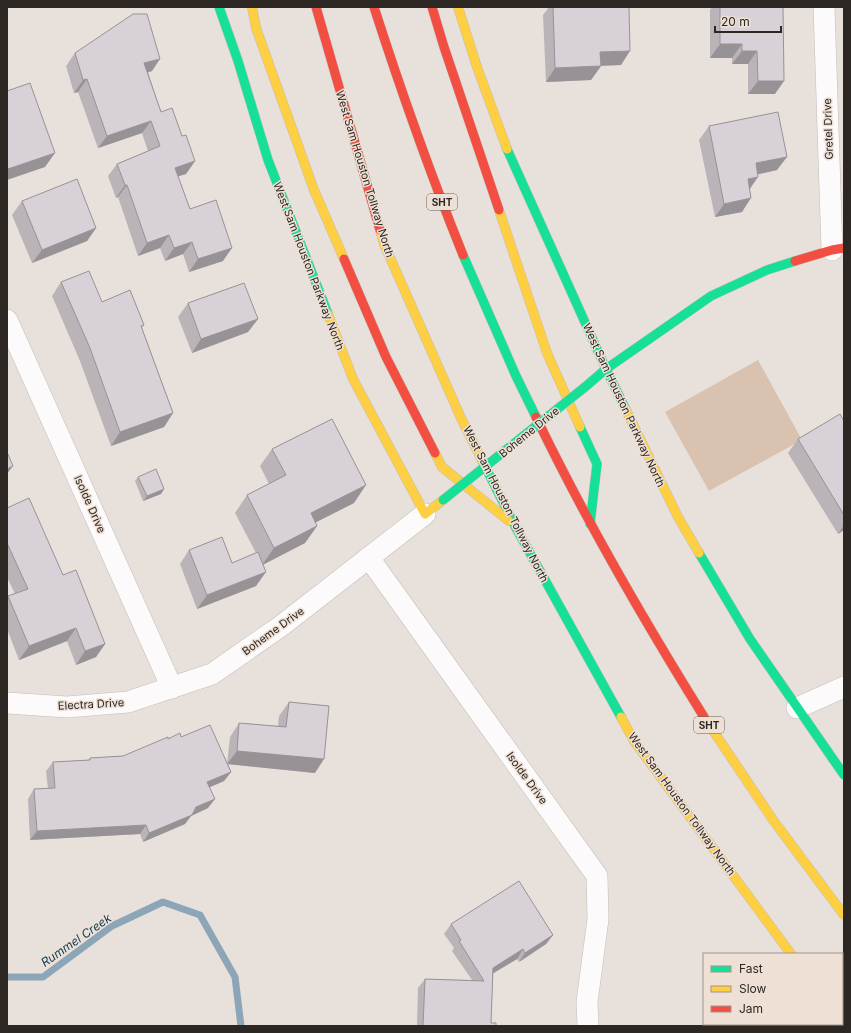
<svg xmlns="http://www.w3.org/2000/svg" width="851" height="1033" font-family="Inter,sans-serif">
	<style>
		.green { fill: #d9c2af }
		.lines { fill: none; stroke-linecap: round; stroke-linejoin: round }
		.stream { stroke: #8da6b7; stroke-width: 7 }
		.street-casing { stroke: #c3bdb8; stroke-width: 22 }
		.fast-casing { stroke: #c3bdb8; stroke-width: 10 }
		.slow-casing { stroke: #c3bdb8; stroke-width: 10 }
		.jam-casing { stroke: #c3bdb8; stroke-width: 10 }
		.street { stroke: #fcfafa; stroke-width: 21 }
		.fast { stroke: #16e098; stroke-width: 9 }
		.slow { stroke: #ffcf43; stroke-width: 9 }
		.jam { stroke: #f24e42; stroke-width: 9 }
		.fast-bridge-casing { stroke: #c3bdb8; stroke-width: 10; stroke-linecap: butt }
		.fast-bridge { stroke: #16e098; stroke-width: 9 }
		.wall { fill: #bab4b9 }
		.shaded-wall { fill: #979296 }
		.building { fill: #d8d1d7; stroke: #979296 }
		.labels { text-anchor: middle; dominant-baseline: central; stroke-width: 3; stroke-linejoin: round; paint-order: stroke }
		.shield { fill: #eee0d5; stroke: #665e58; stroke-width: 1 }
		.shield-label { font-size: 10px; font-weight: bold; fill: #2c2723 }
		.street-label { font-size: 11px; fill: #2c2723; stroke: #eee0d5 }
		.water-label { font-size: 12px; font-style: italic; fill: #093d5a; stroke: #eee0d5 }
	</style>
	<rect width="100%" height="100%" fill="#e8e1db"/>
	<path class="green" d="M758,360L802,440L709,491L665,412Z"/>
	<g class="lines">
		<path class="stream" d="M7,977H43L112,926L163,902L200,915L235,977L241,1026"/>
		<defs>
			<g id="street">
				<path d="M824,7L832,250"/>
				<path d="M7,320L172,688"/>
				<path d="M369,558L597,876L598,919L587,1002L588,1026"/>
				<path d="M7,703L67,707L128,702L212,674L281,626L425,514"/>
				<path d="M797,708L844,687"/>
			</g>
			<g id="fast">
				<path d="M219,7L238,61L268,160L328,314"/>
				<path d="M507,149L606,369L625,408"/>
				<path d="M463,255L516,376L536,417"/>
				<path d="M585,387L606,369L711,296L767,270L795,261"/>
				<path d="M580,427L597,464L590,524"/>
				<path d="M482,460L515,526L621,717"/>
				<path d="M699,553L750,639L844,775"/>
			</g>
			<g id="slow">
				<path d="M252,7L256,28L314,190L344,259"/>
				<path d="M458,7L477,67L507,149"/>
				<path d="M499,210L547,353L580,427"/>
				<path d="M380,230L384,244L461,418L482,460"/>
				<path d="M328,314L353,379L425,514L443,500"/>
				<path d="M625,408L678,517L699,553"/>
				<path d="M435,453L442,467L509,521"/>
				<path d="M621,717L634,741L791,954"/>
				<path d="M704,717L773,820L844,915"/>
				<path d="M842,1024L844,1026"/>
			</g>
			<g id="jam">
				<path d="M316,7L380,230"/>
				<path d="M374,7C401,91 430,173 463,255"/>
				<path d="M432,7L444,47L499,210"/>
				<path d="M344,259L386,357L435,453"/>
				<path d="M795,261L832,250L844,248"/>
				<path d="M536,417C586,521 643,619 704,717"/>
			</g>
		</defs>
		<use href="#street" class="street-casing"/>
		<use href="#fast" class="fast-casing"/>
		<use href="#slow" class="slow-casing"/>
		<use href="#jam" class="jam-casing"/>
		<use href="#street" class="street"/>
		<use href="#fast" class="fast"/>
		<use href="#slow" class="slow"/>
		<use href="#jam" class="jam"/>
		<defs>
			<path id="fast-bridge" d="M443,500L585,387"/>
		</defs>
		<use href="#fast-bridge" class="fast-bridge-casing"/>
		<use href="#fast-bridge" class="fast-bridge"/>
	</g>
	<g class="wall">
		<path d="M549,7H553L621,65L601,66L591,80L546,82L543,15Z"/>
		<path d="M712,7H783L775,94H748V64H732V58H710V10Z"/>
		<path d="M75,53L152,71L148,72L161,112L182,136L195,161L186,174L178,176L190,209L223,261L189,272L183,254L165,261L160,248L138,256L118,197L116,198L108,176L117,164L148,151L142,133L98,148L78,92L74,93L66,66Z"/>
		<path d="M709,126L777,170L758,174L750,189L742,212L715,217L699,140Z"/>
		<path d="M22,201L96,228L87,241L32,263L12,215Z"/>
		<path d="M61,282L102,302L144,325L142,328L173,413L164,427L111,446L80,361L52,296Z"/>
		<path d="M188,303L258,319L248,332L192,353L178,317Z"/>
		<path d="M844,421V530L838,534L788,453L798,439Z"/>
		<path d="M272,449L354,503L315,522L317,526L305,543L263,565L256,586L197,609L180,564L189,550L232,563L256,553L235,513L247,495L269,484L260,466Z"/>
		<path d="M138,477L164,489L161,494L143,501L135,481Z"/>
		<path d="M7,508L63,575L105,644L96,657L76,665L67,641L19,660L7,629V598L8,596L15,594L7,577Z"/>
		<path d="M289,702L315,773L228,764L231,772L224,781L210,787L208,808L191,816L185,824L143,842L140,834L30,840L28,799L34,789H48L46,771L53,762L88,760L90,758L123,756L168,739L181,737L227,764L230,737L239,723L278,726L279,716Z"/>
		<path d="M451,924L553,935L546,944L519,962L517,959L493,973L491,1023L496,1026H417L418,988L425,979L472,980L452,951L454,948L444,934Z"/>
	</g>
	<g class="shaded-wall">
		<path d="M720,44H742L732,58H710Z"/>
		<path d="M630,51L621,65L591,66L600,52Z"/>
		<path d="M742,51H757L748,64H732Z"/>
		<path d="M160,59L152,71L136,76L144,63Z"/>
		<path d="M601,66L591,80L546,82L555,68Z"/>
		<path d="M87,79L78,92L74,93L83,80Z"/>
		<path d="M758,81H784L775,94H748Z"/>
		<path d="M151,121L142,133L98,148L107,136Z"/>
		<path d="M55,153L45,167L7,180V171L8,169Z"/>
		<path d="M787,157L777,170L746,177L756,163Z"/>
		<path d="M195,161L186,174L166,180L175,168Z"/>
		<path d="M758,177L749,190L748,179Z"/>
		<path d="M125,185H127L118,197L116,198Z"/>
		<path d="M751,198L742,212L715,217L724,204Z"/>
		<path d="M96,228L87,241L32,263L42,250Z"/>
		<path d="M169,235L160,248L138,256L147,243Z"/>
		<path d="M192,242L183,254L165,261L174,248Z"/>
		<path d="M232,248L223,261L189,272L198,259Z"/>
		<path d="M258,319L248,332L192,353L201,339Z"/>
		<path d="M173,413L164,427L111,446L120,432Z"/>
		<path d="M13,466L7,474V469Z"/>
		<path d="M366,485L354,503L299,531L311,513Z"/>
		<path d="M164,489L161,494L143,501L147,496Z"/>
		<path d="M844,525V530L838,534Z"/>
		<path d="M317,526L305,543L262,565L274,548Z"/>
		<path d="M266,572L256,586L197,609L207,595Z"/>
		<path d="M76,628L67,641L19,660L29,646Z"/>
		<path d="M105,644L96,657L76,665L85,651Z"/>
		<path d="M237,751L324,759L315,773L227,764Z"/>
		<path d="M231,772L224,781L201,791L207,782Z"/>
		<path d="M215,799L208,808L191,816L185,824L143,842L149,833L196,807Z"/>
		<path d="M146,825L140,834L30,840L37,831Z"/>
		<path d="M553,935L546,944L519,962L525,953Z"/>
		<path d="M523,949L517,959L487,977L493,968Z"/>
	</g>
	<g class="building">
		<path d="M553,7H629L630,51L600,52L601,66L555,68Z"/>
		<path d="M720,7H783L784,81H758L757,51H742V44H720Z"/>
		<path d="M133,14H147L160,59L144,63L161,112L172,108L182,136L186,135L195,161L175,168L190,209L216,200L232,248L198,259L192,242L174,248L169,235L147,243L127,185H125L117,164L160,146L151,121L107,136L87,79L83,80L75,53Z"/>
		<path d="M30,83L55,153L8,169L7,166V91Z"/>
		<path d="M778,112L787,157L756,163L758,177L748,179L751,198L724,204L709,126Z"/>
		<path d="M77,179L96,228L42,250L22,201Z"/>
		<path d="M89,271L102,302L130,290L144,325L141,326L173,413L120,432L90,348L61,282Z"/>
		<path d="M244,283L258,319L201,339L188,303Z"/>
		<path d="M840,414L844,421V515L798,439Z"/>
		<path d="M332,419L366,485L311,513L317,526L274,548L247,495L286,475L272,449Z"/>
		<path d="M7,452L13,466L7,469Z"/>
		<path d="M156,469L164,489L147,496L138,477Z"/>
		<path d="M29,498L63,575L76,570L105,644L85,651L76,628L29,646L8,596L28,589L7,543V508Z"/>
		<path d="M222,537L232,563L258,552L266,572L207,595L189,550Z"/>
		<path d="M289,702L329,706L324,759L237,751L239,723L286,727Z"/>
		<path d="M210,725L231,772L207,782L215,799L196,807L192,815L149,833L146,825L37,831L34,789L55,788L53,762L90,760V758L123,756L168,737V739L180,733L181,737Z"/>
		<path d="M519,881L553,935L525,953L523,949L493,968L491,1023H496V1026H423L425,979L484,981L459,941L461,940L451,924Z"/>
	</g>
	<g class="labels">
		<g class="shield">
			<rect x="427" y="194" width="30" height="16" rx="3"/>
			<rect x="694" y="717" width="30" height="16" rx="3"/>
		</g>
		<g class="shield-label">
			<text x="442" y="202">SHT</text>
			<text x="709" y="725">SHT</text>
		</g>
		<g class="street-label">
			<text transform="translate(828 129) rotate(-92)">Gretel Drive</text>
			<text transform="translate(365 174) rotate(73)">West Sam Houston Tollway North</text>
			<text transform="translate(309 266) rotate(69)">West Sam Houston Parkway North</text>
			<text transform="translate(624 405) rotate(65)">West Sam Houston Parkway North</text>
			<text transform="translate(529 432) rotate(-39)">Boheme Drive</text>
			<text transform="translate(90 504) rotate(66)">Isolde Drive</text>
			<text transform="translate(506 504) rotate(63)">West Sam Houston Tollway North</text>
			<text transform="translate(273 631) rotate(-36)">Boheme Drive</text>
			<text transform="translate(91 704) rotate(-3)">Electra Drive</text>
			<text transform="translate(527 778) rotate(54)">Isolde Drive</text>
			<text transform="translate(682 804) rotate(54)">West Sam Houston Tollway North</text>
		</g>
		<g class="water-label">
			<text transform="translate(76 940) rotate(-35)">Rummel Creek</text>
		</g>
	</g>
	<rect width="851" height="1033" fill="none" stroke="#2c2723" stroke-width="16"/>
	<rect x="703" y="953" width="140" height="72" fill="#eee0d5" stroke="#a0968e"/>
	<rect x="711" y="966" width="20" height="6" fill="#16e098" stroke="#a0968e"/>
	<text x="739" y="973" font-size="12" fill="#2c2723">Fast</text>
	<rect x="711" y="986" width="20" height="6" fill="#ffcf43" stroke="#a0968e"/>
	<text x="739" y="993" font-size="12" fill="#2c2723">Slow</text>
	<rect x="711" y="1006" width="20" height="6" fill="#f24e42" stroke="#a0968e"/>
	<text x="739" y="1013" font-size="12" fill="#2c2723">Jam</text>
	<path d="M715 26v6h66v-6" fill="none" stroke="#2c2723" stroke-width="2"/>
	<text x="721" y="26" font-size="12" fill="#2c2723" stroke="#eee0d5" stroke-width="3" paint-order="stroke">20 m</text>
</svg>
